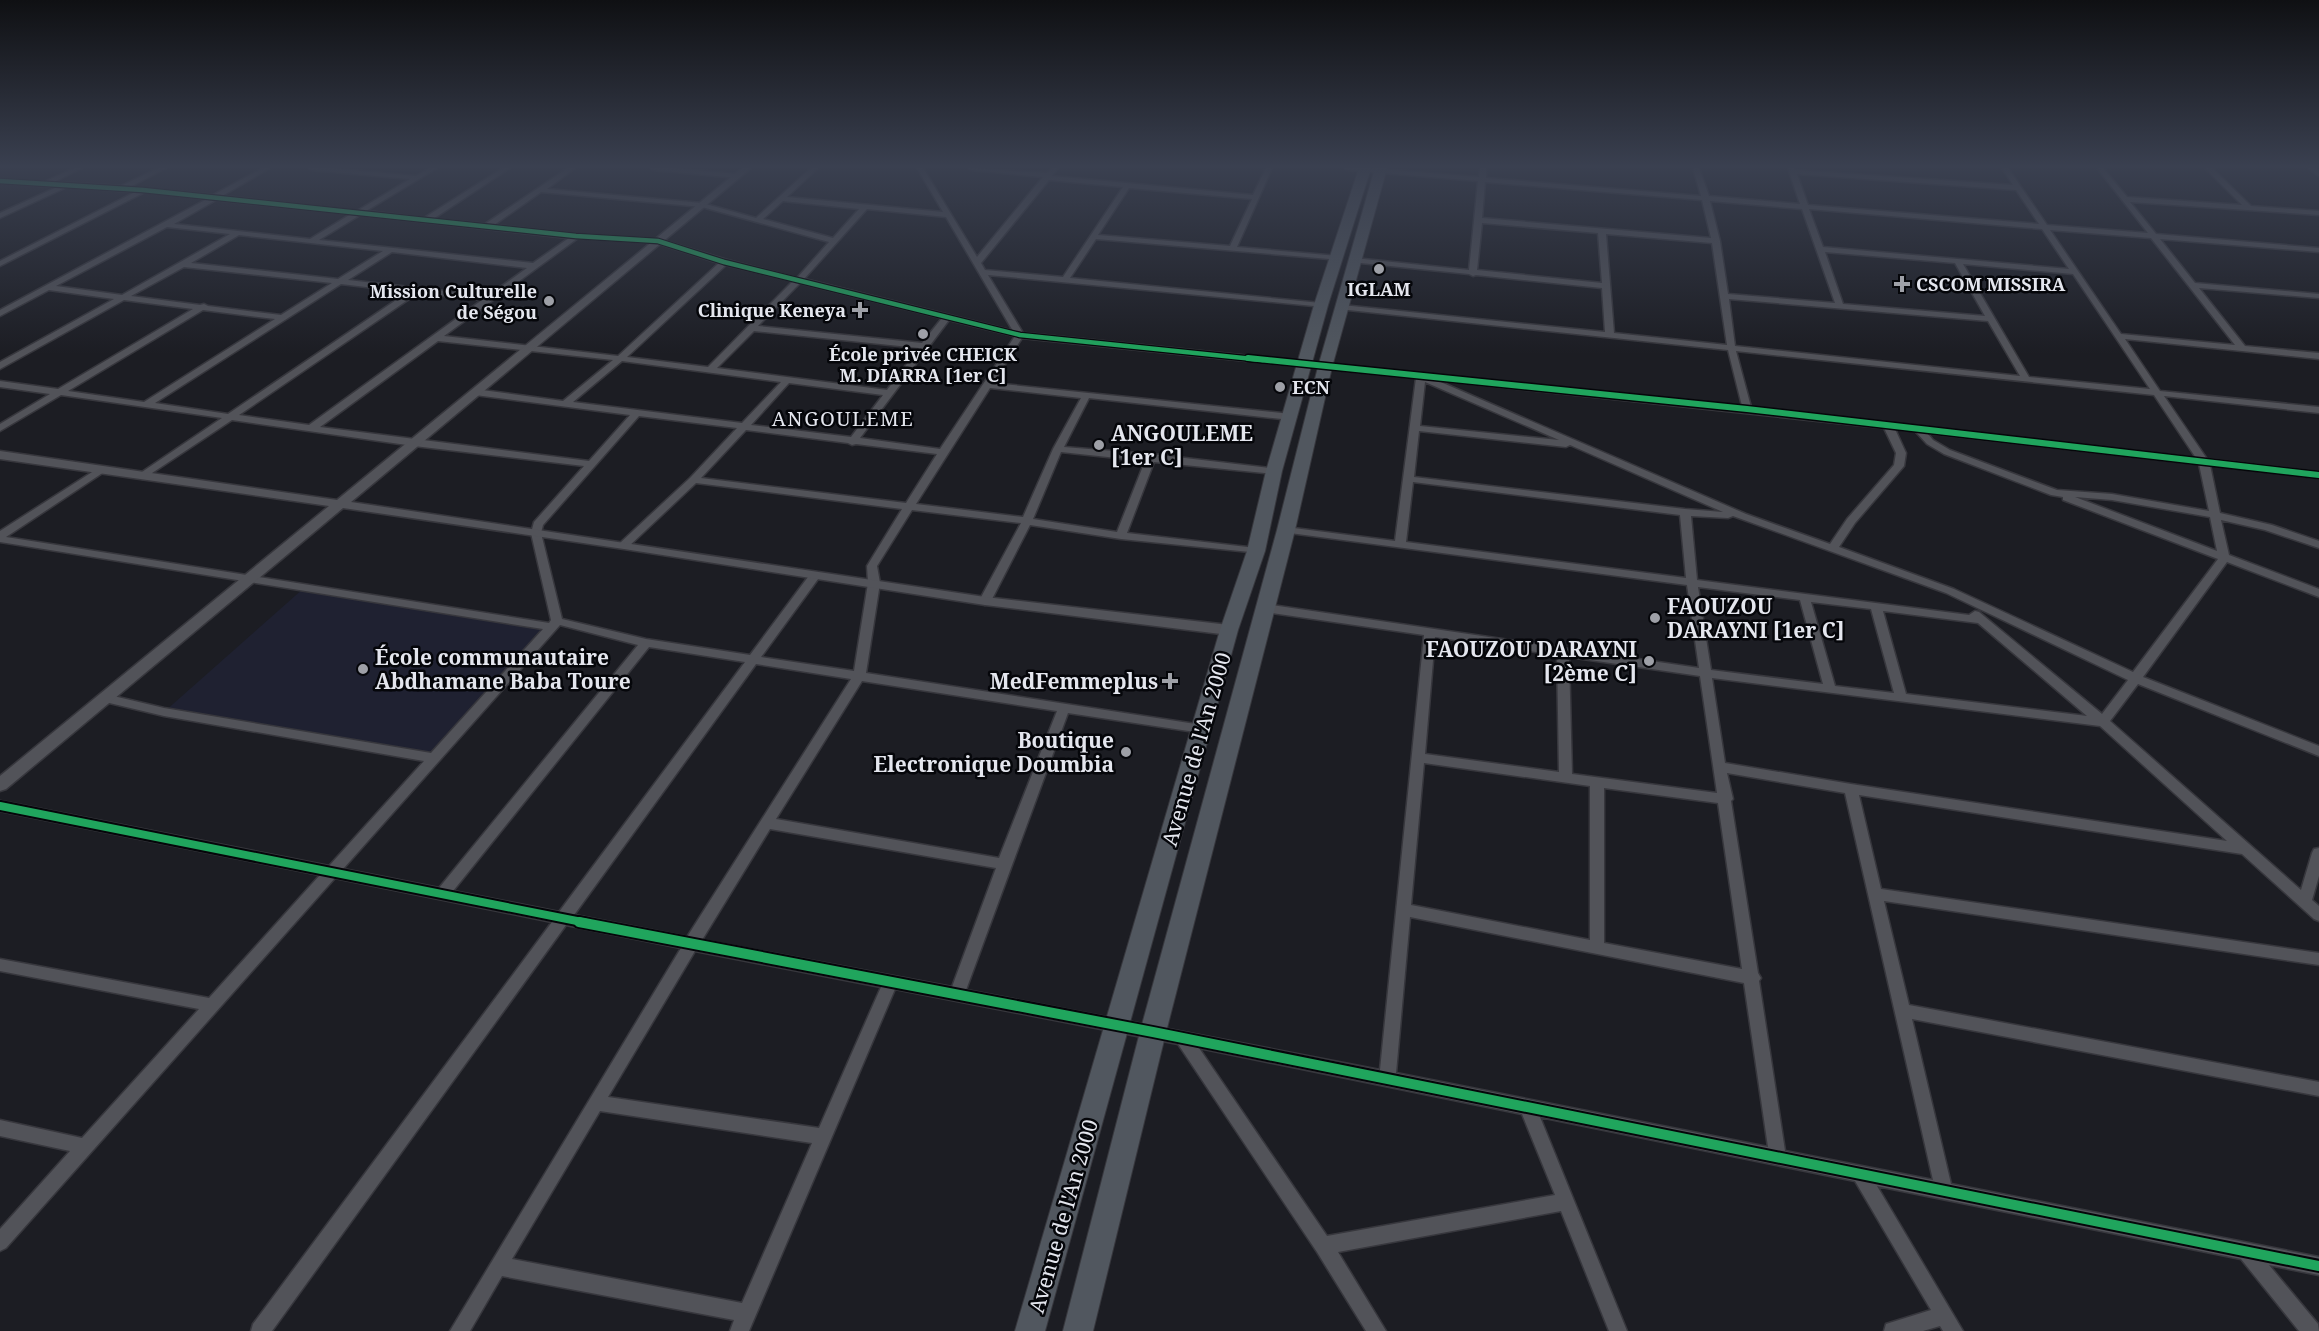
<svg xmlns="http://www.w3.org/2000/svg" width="2319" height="1331" font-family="'Noto Serif',serif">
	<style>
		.built { fill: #1f2131 }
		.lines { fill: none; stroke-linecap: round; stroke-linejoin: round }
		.minor-casing { stroke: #37373d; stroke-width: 3 }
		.tertiary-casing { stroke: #37373d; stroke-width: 3 }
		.primary-casing { stroke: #37373d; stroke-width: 2 }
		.minor { fill: #525359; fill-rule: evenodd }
		.tertiary { fill: #525359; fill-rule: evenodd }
		.primary { fill: #51575f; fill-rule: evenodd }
		.cycleway-far3-casing { stroke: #05060a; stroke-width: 7 }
		.cycleway-far2-casing { stroke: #05060a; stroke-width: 9 }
		.cycleway-far1-casing { stroke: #05060a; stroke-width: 12 }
		.cycleway-casing { stroke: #05060a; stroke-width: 14 }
		.cycleway-far3 { stroke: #20a55d; stroke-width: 4.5 }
		.cycleway-far2 { stroke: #20a55d; stroke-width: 6 }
		.cycleway-far1 { stroke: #20a55d; stroke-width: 8 }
		.cycleway { stroke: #20a55d; stroke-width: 10 }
		.poi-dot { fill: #9ea0a7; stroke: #05060a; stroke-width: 2 }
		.labels { text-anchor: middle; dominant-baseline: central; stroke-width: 5; stroke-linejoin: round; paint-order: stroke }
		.far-poi-label { font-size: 18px; font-weight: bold; fill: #e4e6ee; stroke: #05060a; text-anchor: start }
		.far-quarter-label { font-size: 20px; letter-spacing: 1.5px; fill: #e4e6ee; stroke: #05060a }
		.poi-label { font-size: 21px; font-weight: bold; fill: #e4e6ee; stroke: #05060a; text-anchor: start }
		.street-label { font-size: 21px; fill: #e4e6ee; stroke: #05060a }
	</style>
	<rect width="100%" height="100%" fill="#1c1d23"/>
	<path class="built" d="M304,588L551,627L435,758L164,712Z"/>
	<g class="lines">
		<defs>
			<g id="minor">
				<path d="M74,168H82L54,182L121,186L158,168H166L130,187L213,195L263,168H270L222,196L357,211L410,179L311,170L308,168H330L416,176L430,168H437L366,211L424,218L503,168H510L433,219L485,224L568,168H575L547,189L702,203L756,218L811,168H818L787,197L943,212L917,168H923L977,257L1043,177L971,170L968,168L1047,173L1052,168H1058L1052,176L1253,195L1266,168H1272L1237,247L1338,256H1341V260L1096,239L1070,278L1321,303H1324V307L988,275L1023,333L1742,406L1728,350L1339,309L1338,307L1342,305L1605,332L1602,288L1476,275L1473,276L1469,274L1351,262L1350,260L1354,258L1469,270L1478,181L1347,170L1344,168H1368L1479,177L1480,168H1486V178L1701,196L1693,168H1699L1709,196L1800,204L1788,168H1794L1795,170L2013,185L2002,168H2008L2047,225L2148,233L2097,168H2103L2127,197L2242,205L2205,168H2212L2251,206L2319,211V215L2130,202L2156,234L2319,248V252L2160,239L2195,283L2319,294V298L2199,288L2245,346L2319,353V359L2125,339L2160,391L2319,407V413L2164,396L2207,459L2319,472V478L2210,465L2220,513L2272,525L2319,541V548L2265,530L2221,520L2229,555L2319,589V597L2227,562L2143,677L2319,746V756L2138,684L2110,721L2301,890L2312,853L2314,849L2319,848V876L2312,900L2319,906V921L2314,919L2242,854L1859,795L1881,889L2319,953V965L1884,901L1909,1005L2319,1082V1096L1912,1019L1951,1184L2319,1257V1275L2269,1265L2318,1324L2319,1331H2299L2241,1259L1877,1186L1963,1331H1943L1940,1326L1923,1331H1884L1886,1324L1931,1310L1855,1181L1540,1117L1627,1331H1609L1561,1211L1338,1252L1386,1331H1366L1317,1252L1178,1044L895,989L749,1331H730L734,1320L502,1276L470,1331H450L681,948L566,925L272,1331H251L253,1324L552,922L335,878L6,1248L0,1251V1229L70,1151L0,1136V1120L82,1138L199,1009L0,971V959L209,998L320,875L0,811V801L329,866L424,761L164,716L101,701L99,698L101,695L105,694L164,708L431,753L543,629L0,542V531L100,467L104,468V472L6,537L549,623L551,620L531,533L534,522L584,466L414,446L232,420L143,479L139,478V474L222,418L61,395L0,431V424L50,394L0,387V381L58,389L193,309L124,300L0,369V362L114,299L49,290L0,316V310L207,199L145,192L0,266V261L135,192L67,187L0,218V213L57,187L0,183V179L44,182ZM1797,174L2016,190L2039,224L1808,205ZM1049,180L1123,187L1063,277L985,270L981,263ZM1485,182L1702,200L1711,238L1482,218ZM1129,188L1252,199L1230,246L1098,235ZM541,192L702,207L829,242L797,278L727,260L658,239L576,234L494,225ZM216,200L351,214L310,239L174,224ZM783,201L859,209L833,238L763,219ZM1710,201L1802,209L1835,303L1728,294L1720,241ZM867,209L946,217L1013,331L804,279ZM1809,209L2042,229L2069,269L1823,247ZM360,215L569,238L533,263L319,240ZM1482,223L1598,233L1602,283L1477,270ZM167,227L230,234L122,295L56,286ZM2050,230L2151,238L2235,345L2121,334ZM1606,234L1712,243L1727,345L1614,333ZM239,235L383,251L338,279L191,263ZM578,238L657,243L719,263L618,356L444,336ZM392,252L527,268L488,296L348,280ZM1825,252L1955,263L1985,316L1843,304ZM1963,264L2073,274L2150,389L2029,377ZM726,265L793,281L708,367L627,357ZM184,267L332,283L281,315L208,306L204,304L200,305L131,296ZM800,283L942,318L922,343L758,326ZM341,284L408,292L228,414L155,403ZM418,293L482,300L309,425L239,415ZM1729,299L1988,321L2020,376L1735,346ZM203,310L275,319L144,402L68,391ZM949,320L1015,336L940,449L860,438ZM754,331L919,348L887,390L717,368ZM1022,338L1416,378L1395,541L1286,527L1282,528L1281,530L1282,532L1687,585L1699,668L1265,604L1259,608L1265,612L1424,635L1380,1070L966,990L1068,713L1202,733L1206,732L1208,729L1206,726L1202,725L866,673L880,583L877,566L912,510L1021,523L979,601L985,605L991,601L1030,525L1121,539L1260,553L1261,551L1260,549L1256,548L1127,533L1154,462L1274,474L1278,473V469L1151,454L1064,447L1089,398L1291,420L1296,417L1291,414L993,383ZM438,341L613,360L563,401L475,389L470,392L475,395L630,415L589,461L320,427ZM1736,351L2154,395L2196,458L1751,407ZM622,361L781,382L742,423L573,402ZM1436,380L1884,428L1896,453L1894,465L1847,519L1830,544L1746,514ZM1425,382L1559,440L1420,426ZM789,383L883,395L851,437L751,425ZM990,388L1081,398L1053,449L1023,517L916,504ZM639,416L737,428L690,478L620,543L619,545L620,547H628L696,483L902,509L867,566L868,583L854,671L761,657L821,575L815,572L811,573L750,655L646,639L562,619L541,533L543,525ZM1895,429L1915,431L1927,444L1944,454L2051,495L2063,497V500L2218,559L2133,672L1954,589L1839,547L1855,523L1904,466L1906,453ZM746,430L848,443L852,445L856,444L937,454L906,503L701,478ZM1419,431L1566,447L1570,445L1723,512L1685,509L1414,477ZM1927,433L2199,464L2209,511L2112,494L2057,490L1950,450L1933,440ZM1061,452L1145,461L1117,532L1033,519ZM1413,482L1680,515L1686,578L1406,542ZM2075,497L2112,500L2210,517L2217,551ZM1691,516L1728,518L1733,516L1946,593L2128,680L2102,714L1979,612L1975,611L1969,615L1697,580ZM1698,587L1800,600L1823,684L1711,670ZM1811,602L1871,609L1894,693L1835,686ZM1883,611L1978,623L2087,716L1906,694ZM560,625L638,645L439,888L343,869ZM1435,637L1557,655L1559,772L1425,754ZM649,647L745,662L559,912L453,891ZM1569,657L1700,676L1717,793L1572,774ZM756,664L851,679L687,937L574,915ZM1712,678L2100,726L2227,841L1851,784L1725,763ZM862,681L1057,711L999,858L776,819ZM1424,763L1590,786V940L1411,905ZM1727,773L1845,793L1933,1180L1785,1151L1759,981L1761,978L1758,973L1731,801L1733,799ZM1604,788L1718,803L1742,969L1604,943ZM770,829L996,868L952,987L702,940ZM1410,917L1744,983L1768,1147L1396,1073ZM695,951L881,987L819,1128L608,1097ZM1199,1048L1522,1114L1555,1195L1327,1236ZM600,1111L812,1143L742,1303L512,1259Z"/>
				<path d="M650,168H672L738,174L741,176L738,178L653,170Z"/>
				<path d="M2308,168H2315L2319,171V176Z"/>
			</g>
			<path id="tertiary" d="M742,168H751L351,502L985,597L1229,625L1236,630L1234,633L1229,635L985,605L624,549L343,508L6,789L0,791V776L329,506L0,459V451L337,500Z"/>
			<g id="primary">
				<path d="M1359,168H1371L1328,305L1282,471L1265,551L1238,630L1045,1331H1015L1220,630L1247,551L1266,471L1314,305Z"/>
				<path d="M1375,168H1387L1332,367L1295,530L1166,1032L1093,1331H1063L1140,1032L1277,530L1318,367Z"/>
			</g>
		</defs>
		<use href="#minor" class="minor-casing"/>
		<use href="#tertiary" class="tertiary-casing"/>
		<use href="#primary" class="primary-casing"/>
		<use href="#minor" class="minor"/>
		<use href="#tertiary" class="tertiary"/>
		<use href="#primary" class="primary"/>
		<defs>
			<path id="cycleway-far3" d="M0,181L143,190L576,236L658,241L724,262L1020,335L1263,360"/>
			<path id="cycleway-far2" d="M1248,358L1747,409L2319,475"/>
			<path id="cycleway-far1" d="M0,806L587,923"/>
			<path id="cycleway" d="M579,922L1153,1032L2319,1266"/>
		</defs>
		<use href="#cycleway-far3" class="cycleway-far3-casing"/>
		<use href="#cycleway-far2" class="cycleway-far2-casing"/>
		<use href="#cycleway-far1" class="cycleway-far1-casing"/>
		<use href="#cycleway" class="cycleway-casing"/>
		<use href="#cycleway-far3" class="cycleway-far3"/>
		<use href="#cycleway-far2" class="cycleway-far2"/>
		<use href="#cycleway-far1" class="cycleway-far1"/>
		<use href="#cycleway" class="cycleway"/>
	</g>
	<linearGradient id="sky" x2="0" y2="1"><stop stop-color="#0f1013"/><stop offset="0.47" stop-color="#3a4050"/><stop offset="1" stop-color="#3a4050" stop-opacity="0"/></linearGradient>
	<rect width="2319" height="354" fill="url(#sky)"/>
	<g class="poi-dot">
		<circle cx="1379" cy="269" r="6"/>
		<path d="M1899 275h6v6h6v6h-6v6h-6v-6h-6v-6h6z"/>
		<circle cx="549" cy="301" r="6"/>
		<path d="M857 301h6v6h6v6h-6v6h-6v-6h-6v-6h6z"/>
		<circle cx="923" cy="334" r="6"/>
		<circle cx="1280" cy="387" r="6"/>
		<circle cx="1099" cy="445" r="6"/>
		<circle cx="1655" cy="618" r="6"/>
		<circle cx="1649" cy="661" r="6"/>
		<circle cx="363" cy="669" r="6"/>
		<path d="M1167 672h6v6h6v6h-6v6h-6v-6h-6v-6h6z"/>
		<circle cx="1126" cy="752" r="6"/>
	</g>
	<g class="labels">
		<g class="far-poi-label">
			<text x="1916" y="284">CSCOM MISSIRA</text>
			<text x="1379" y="289" text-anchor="middle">IGLAM</text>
			<text x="537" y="291" text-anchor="end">Mission Culturelle<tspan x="537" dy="21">de Ségou</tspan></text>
			<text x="846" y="310" text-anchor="end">Clinique Keneya</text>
			<text x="923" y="354" text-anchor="middle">École privée CHEICK<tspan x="923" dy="21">M. DIARRA [1er C]</tspan></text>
			<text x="1292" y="387">ECN</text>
		</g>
		<g class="far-quarter-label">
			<text x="843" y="418">ANGOULEME</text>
		</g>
		<g class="poi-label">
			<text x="1111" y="433">ANGOULEME<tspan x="1111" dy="24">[1er C]</tspan></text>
			<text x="1667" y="606">FAOUZOU<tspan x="1667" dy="24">DARAYNI [1er C]</tspan></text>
			<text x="1637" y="649" text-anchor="end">FAOUZOU DARAYNI<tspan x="1637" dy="24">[2ème C]</tspan></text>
			<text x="375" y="657">École communautaire<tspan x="375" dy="24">Abdhamane Baba Toure</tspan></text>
			<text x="1158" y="681" text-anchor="end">MedFemmeplus</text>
			<text x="1114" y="740" text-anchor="end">Boutique<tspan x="1114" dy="24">Electronique Doumbia</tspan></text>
		</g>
		<g class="street-label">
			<text transform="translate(1196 749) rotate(-74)">Avenue de l'An 2000</text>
			<text transform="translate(1063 1216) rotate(-74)">Avenue de l'An 2000</text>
		</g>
	</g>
</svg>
